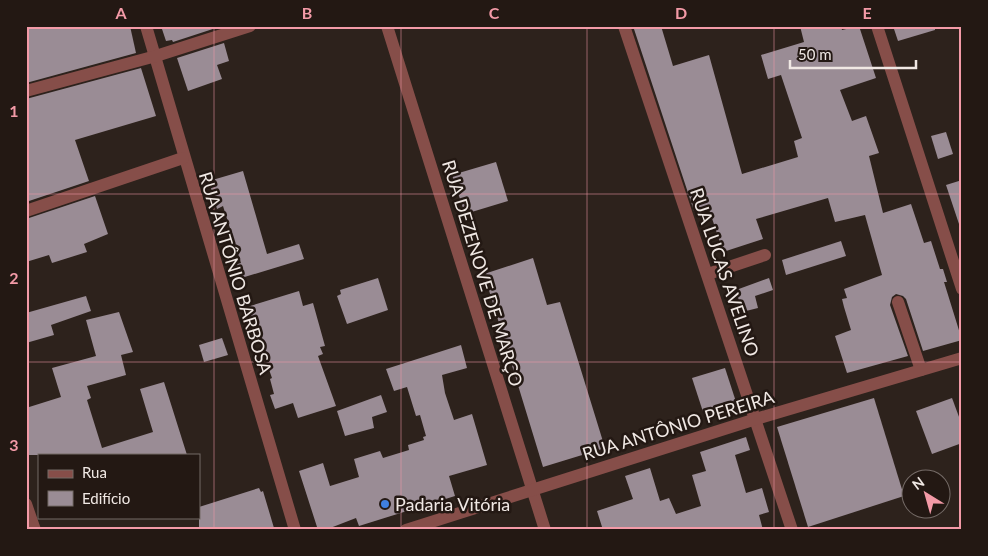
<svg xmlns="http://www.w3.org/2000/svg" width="988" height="556" font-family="Lato,sans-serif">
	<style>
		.building { fill: #9a8c95 }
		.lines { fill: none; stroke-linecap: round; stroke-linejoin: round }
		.minor { stroke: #864e49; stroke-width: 12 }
		.grid { fill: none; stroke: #f39aa7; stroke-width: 1; stroke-opacity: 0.55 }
		.shop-dot { fill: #3f7fe0; stroke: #231813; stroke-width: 2 }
		.labels { text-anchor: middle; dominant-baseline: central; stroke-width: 5; stroke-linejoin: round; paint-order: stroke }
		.street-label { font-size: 18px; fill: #f0e8e4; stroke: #231813 }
		.poi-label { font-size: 18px; fill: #f0e8e4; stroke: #231813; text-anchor: start }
		.neatline { fill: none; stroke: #f39aa7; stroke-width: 2 }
		.grid-label { font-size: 16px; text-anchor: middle; font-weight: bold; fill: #f39aa7 }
	</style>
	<rect width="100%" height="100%" fill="#2d221c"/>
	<g class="building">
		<path d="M26,26H130L136,53L26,83Z"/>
		<path d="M161,26H219V27L173,42L172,40L166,41Z"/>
		<path d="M633,26H661L673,66L709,55L742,174L798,157L794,141L802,138L781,75L768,79L761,55L804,42L800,26H841L842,30L859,26L876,78L840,90L852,121L866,116L879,153L869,156L883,213L911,204L924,243L931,241L940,269H943L947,282H944L962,340L923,351L906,299L903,296L896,294L892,297L890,305L908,356L847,373L835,336L851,330L844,307L842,299L847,298L844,289L882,275L865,215L835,222L828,198L756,219L763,239L723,252L708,206L694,211Z"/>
		<path d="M902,26H935V30L898,41L894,29Z"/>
		<path d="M224,43L229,61L217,65L222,79L188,91L177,58Z"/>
		<path d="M141,68L156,116L75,140L89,181L26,202V99Z"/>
		<path d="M946,132L953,154L938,159L931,136Z"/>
		<path d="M496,162L508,201L465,214L452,175Z"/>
		<path d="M243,171L267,254L299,244L304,259L238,279L234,265L241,263L223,206L217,209L209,181Z"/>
		<path d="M962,180V224H959L946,185Z"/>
		<path d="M95,196L108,234L84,244L87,252L52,263L49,255L26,262V219Z"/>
		<path d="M841,241L846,256L786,275L782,260Z"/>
		<path d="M533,258L547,305L560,302L605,448L543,467L484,274Z"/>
		<path d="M378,278L388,310L347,324L337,296L341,294L340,290Z"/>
		<path d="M769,278L773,290L755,296L758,308L742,312L736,290Z"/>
		<path d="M299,291L303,306L313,303L325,346L320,347L323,354L318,356L336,406L298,418L293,403L275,409L270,395L274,394L270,379L272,378L247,307Z"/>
		<path d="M86,296L91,311L51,325L54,335L26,343V313Z"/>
		<path d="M119,312L133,352L121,355L126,375L87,386L91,398L87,400L102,448L153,432L140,389L164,382L187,455H28L26,408L61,397L52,368L96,356L86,320Z"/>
		<path d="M222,338L228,355L204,362L199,345Z"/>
		<path d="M461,345L467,368L442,375L445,393L454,420L472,414L487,465L449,476L455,496L359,526L356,518L325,530H318L299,471L323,463L330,486L359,477L354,459L380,451L383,458L409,450L408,445L424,440L423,437L426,436L420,415L416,416L407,387L394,391L386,369Z"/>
		<path d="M725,368L738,408L705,418L692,378Z"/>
		<path d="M381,395L387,412L372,417L374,428L345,436L337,411Z"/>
		<path d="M874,398L904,496L808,527L777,427Z"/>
		<path d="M952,398L962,425V443L932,454L916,411Z"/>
		<path d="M746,437L750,450L735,455L746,493L762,488L769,512L759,515L763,530H603L597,511L633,499L625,476L650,468L660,501L669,498L676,514L701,506L692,475L706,471L700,452Z"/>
		<path d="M259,488L261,492L263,491L274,528L267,530H199V507Z"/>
	</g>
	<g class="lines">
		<g class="minor">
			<path d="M146,26L295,530"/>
			<path d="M387,26L545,530"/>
			<path d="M624,26L792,530"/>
			<path d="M877,26L962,289"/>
			<path d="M26,91L156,56L250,26"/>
			<path d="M26,211L183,158"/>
			<path d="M708,274L765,255"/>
			<path d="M898,302L921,370"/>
			<path d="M26,504L35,530"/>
			<path d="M406,530L756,419L962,358"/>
		</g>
	</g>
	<path class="grid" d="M214,26V530M401,26V530M587,26V530M774,26V530M26,194H962M26,362H962"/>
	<circle class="shop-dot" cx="385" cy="504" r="5"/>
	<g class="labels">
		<g class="street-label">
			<text transform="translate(725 272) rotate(71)">RUA LUCAS AVELINO</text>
			<text transform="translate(236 273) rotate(73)">RUA ANTÔNIO BARBOSA</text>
			<text transform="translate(483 273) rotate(73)">RUA DEZENOVE DE MARÇO</text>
			<text transform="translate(678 425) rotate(-17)">RUA ANTÔNIO PEREIRA</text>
		</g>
		<g class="poi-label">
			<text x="395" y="504">Padaria Vitória</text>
		</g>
	</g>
	<rect width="988" height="556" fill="none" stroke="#231813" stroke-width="55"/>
	<rect x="38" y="454" width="162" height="65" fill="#231813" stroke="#756b67"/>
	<rect x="48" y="470" width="25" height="8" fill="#864e49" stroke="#756b67"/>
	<text x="82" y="478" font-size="15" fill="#f0e8e4">Rua</text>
	<rect x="48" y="491" width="25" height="15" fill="#9a8c95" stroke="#756b67"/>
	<text x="82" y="504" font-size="15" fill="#f0e8e4">Edifício</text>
	<g transform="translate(926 494) rotate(323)"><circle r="24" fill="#231813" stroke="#756b67"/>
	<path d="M0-4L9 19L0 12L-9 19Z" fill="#f39aa7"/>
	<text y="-8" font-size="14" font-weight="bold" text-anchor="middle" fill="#f0e8e4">N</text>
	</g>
	<path d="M790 60v8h126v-8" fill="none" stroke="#f0e8e4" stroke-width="2.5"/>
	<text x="798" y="60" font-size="15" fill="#f0e8e4" stroke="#231813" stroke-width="4" paint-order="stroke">50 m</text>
	<rect x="28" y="28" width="932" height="500" class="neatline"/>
	<g class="grid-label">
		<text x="121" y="19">A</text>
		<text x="307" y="19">B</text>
		<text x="494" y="19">C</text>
		<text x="681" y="19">D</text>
		<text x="867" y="19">E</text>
		<text x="14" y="117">1</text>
		<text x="14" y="284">2</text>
		<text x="14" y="451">3</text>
	</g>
</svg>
